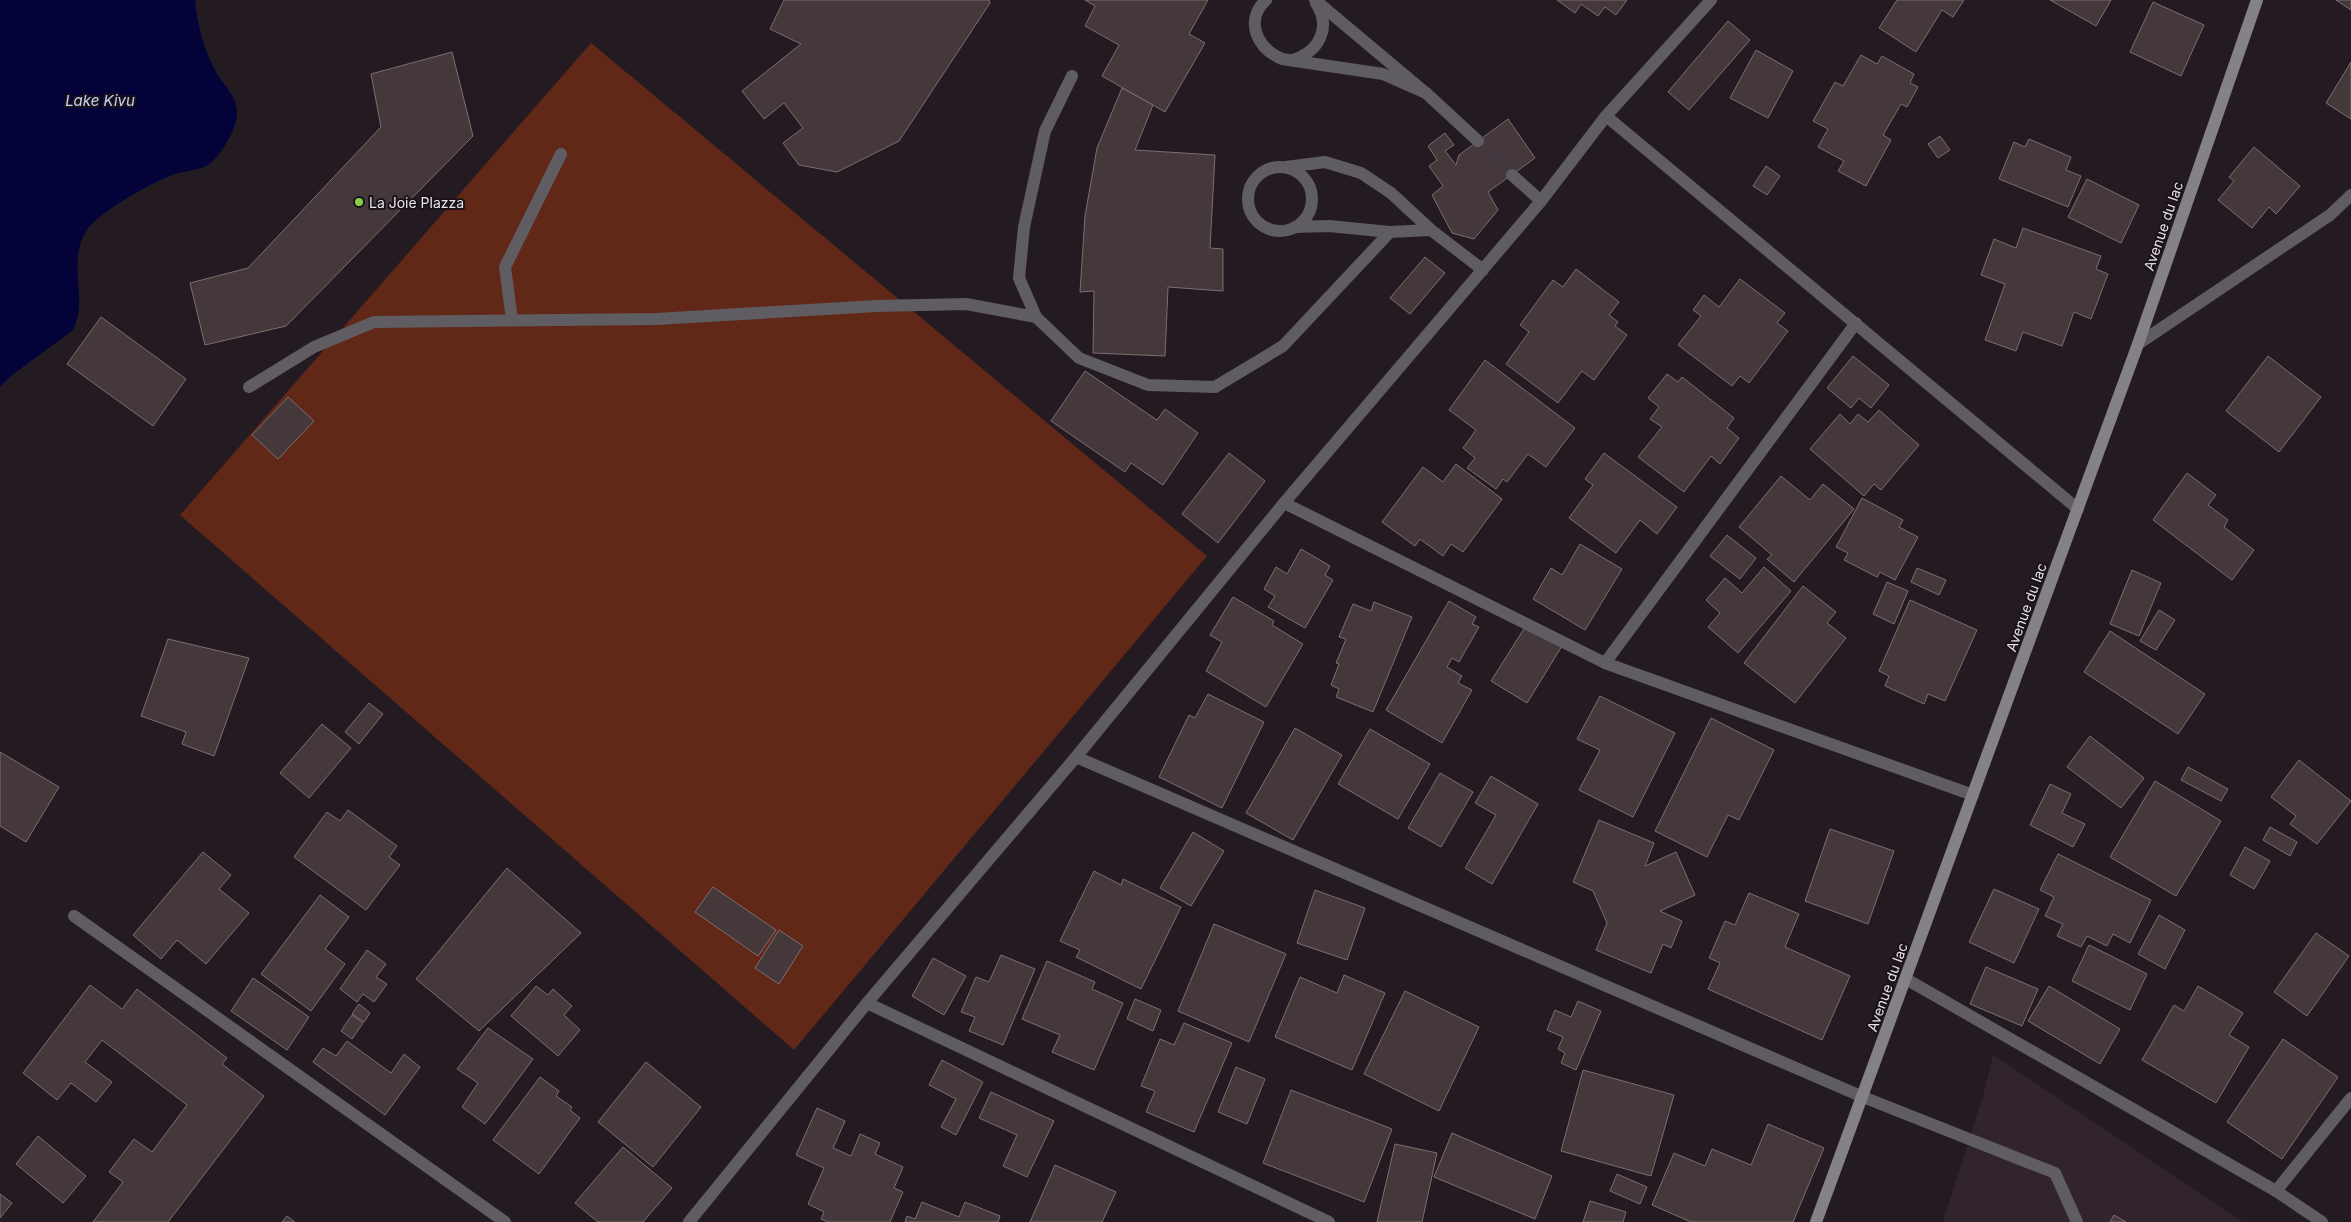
<svg xmlns="http://www.w3.org/2000/svg" width="2351" height="1222" font-family="Inter,sans-serif">
	<style>
		.built { fill: #32242f }
		.green { fill: #612818 }
		.water { fill: #030339 }
		.building { fill: #44383b; stroke: #7c6e71 }
		.lines { fill: none; stroke-linecap: round; stroke-linejoin: round }
		.street-tunnel { stroke: #423940; stroke-width: 12; stroke-dasharray: 12 6; stroke-linecap: butt }
		.lane { stroke: #5f5d62; stroke-width: 12 }
		.street { stroke: #5f5d62; stroke-width: 12 }
		.secondary { stroke: #848189; stroke-width: 12 }
		.poi-dot { fill: #8ace47; stroke: #1a1219; stroke-width: 2 }
		.labels { text-anchor: middle; dominant-baseline: central; stroke-width: 4; stroke-linejoin: round; paint-order: stroke }
		.poi-label { font-size: 14px; fill: #e9e3e8; stroke: #1a1219; text-anchor: start }
		.street-label { font-size: 14px; fill: #e9e3e8; stroke: #1a1219 }
		.water-label { font-size: 15px; font-style: italic; fill: #c4d2f6; stroke: #1a1219 }
	</style>
	<rect width="100%" height="100%" fill="#241b22"/>
	<path class="built" d="M1993,1055L2243,1222H1943L1983,1096Z"/>
	<path class="green" d="M591,43L1207,556L794,1050L180,515Z"/>
	<path class="water" d="M0,0H195C197,25 204,50 216,72C224,86 236,95 237,112C238,127 220,159 206,166C195,171 182,171 170,176C152,182 101,212 90,226C63,259 91,300 72,331L12,375L0,387Z"/>
	<g class="building">
		<path d="M784,0H989L990,3L899,141L837,172L799,165L783,143L803,128L784,103L764,119L742,91L801,44L770,29Z"/>
		<path d="M1085,0H1208L1189,34L1205,43L1165,112L1102,76L1119,45L1085,26L1095,6Z"/>
		<path d="M1557,0H1627L1616,15L1605,7L1598,16L1581,4L1575,13Z"/>
		<path d="M1897,0H1964L1953,17L1942,10L1916,52L1879,28Z"/>
		<path d="M2050,0H2111L2096,26Z"/>
		<path d="M2336,0H2351V10Z"/>
		<path d="M2153,2L2204,25L2181,76L2130,52Z"/>
		<path d="M1728,21L1750,40L1689,110L1668,92Z"/>
		<path d="M1756,50L1793,71L1768,118L1730,98Z"/>
		<path d="M452,52L473,136L286,326L205,345L190,283L248,268L381,127L371,74Z"/>
		<path d="M1861,55L1877,64L1882,56L1914,74L1910,83L1918,87L1907,107L1901,104L1883,135L1891,140L1866,186L1838,171L1844,161L1818,147L1828,129L1813,121L1835,82L1843,86Z"/>
		<path d="M2351,62V119L2326,103Z"/>
		<path d="M1122,88L1153,105L1135,150L1215,155L1210,248L1223,249V291L1168,287L1165,356L1093,353L1094,291L1080,292L1085,216L1097,148Z"/>
		<path d="M1508,119L1535,158L1488,192L1498,210L1474,239L1452,233L1432,195L1443,186L1429,166L1437,160L1428,146L1445,133L1454,145L1445,151L1456,165L1459,155Z"/>
		<path d="M1940,136L1950,150L1938,158L1928,144Z"/>
		<path d="M2029,139L2071,157L2066,170L2081,176L2068,207L1999,179L2014,142L2025,147Z"/>
		<path d="M2254,147L2300,186L2276,214L2269,207L2252,228L2218,200L2234,181L2229,177Z"/>
		<path d="M1766,166L1780,176L1767,195L1753,186Z"/>
		<path d="M2087,179L2139,205L2121,243L2068,217Z"/>
		<path d="M2023,228L2101,256L2096,269L2108,274L2091,319L2074,312L2062,346L2023,332L2016,351L1985,340L2005,284L1981,275L1994,239L2016,248Z"/>
		<path d="M1425,257L1445,273L1410,314L1390,298Z"/>
		<path d="M1576,269L1619,302L1609,315L1618,322L1615,326L1627,335L1594,380L1582,371L1558,403L1506,364L1529,332L1520,325L1553,280L1563,287Z"/>
		<path d="M1740,279L1785,313L1777,323L1788,331L1749,383L1740,376L1732,386L1678,345L1701,316L1693,310L1704,295L1719,307Z"/>
		<path d="M101,317L186,379L153,426L67,364Z"/>
		<path d="M1853,356L1889,385L1871,408L1859,398L1851,408L1827,388Z"/>
		<path d="M2268,356L2321,397L2279,452L2226,411Z"/>
		<path d="M1485,360L1575,428L1546,467L1528,454L1507,482L1503,479L1496,489L1467,468L1475,458L1463,448L1476,430L1449,410Z"/>
		<path d="M1085,371L1157,420L1165,409L1198,433L1163,485L1131,463L1125,472L1051,421Z"/>
		<path d="M1667,374L1678,382L1682,377L1734,418L1727,428L1739,438L1720,464L1711,456L1684,492L1638,457L1662,427L1650,419L1659,407L1648,398Z"/>
		<path d="M288,397L314,421L278,459L252,435Z"/>
		<path d="M1879,410L1919,445L1881,490L1874,484L1864,496L1810,449L1840,414L1850,424L1858,414L1868,422Z"/>
		<path d="M1229,453L1265,481L1218,543L1182,514Z"/>
		<path d="M1604,453L1677,507L1657,534L1640,520L1616,553L1569,518L1593,485L1585,479Z"/>
		<path d="M1456,464L1502,499L1463,552L1451,544L1443,556L1420,539L1415,546L1382,522L1423,467L1443,482Z"/>
		<path d="M2187,473L2216,495L2208,505L2228,520L2224,527L2254,550L2232,580L2153,520Z"/>
		<path d="M1781,476L1810,500L1823,484L1854,509L1794,582L1767,559L1772,555L1739,527Z"/>
		<path d="M1862,498L1903,520L1899,527L1918,537L1895,580L1880,572L1877,577L1844,560L1848,553L1836,547Z"/>
		<path d="M1727,535L1756,558L1740,579L1710,556Z"/>
		<path d="M1580,544L1622,569L1585,630L1533,599L1551,568L1562,575Z"/>
		<path d="M1301,549L1330,566L1325,575L1333,580L1305,628L1268,607L1275,596L1264,589L1276,567L1287,574Z"/>
		<path d="M1764,567L1791,591L1738,653L1708,627L1720,613L1706,600L1725,578L1742,593Z"/>
		<path d="M1917,568L1946,580L1939,595L1911,582Z"/>
		<path d="M2132,570L2161,583L2139,636L2110,624Z"/>
		<path d="M1887,582L1908,591L1894,624L1873,614Z"/>
		<path d="M1803,586L1836,612L1827,623L1846,638L1795,703L1744,663Z"/>
		<path d="M1233,597L1274,621L1272,625L1303,644L1266,707L1206,671L1222,642L1210,635Z"/>
		<path d="M1910,600L1977,630L1945,701L1928,694L1924,704L1885,686L1889,676L1879,671Z"/>
		<path d="M1449,601L1476,617L1472,624L1479,627L1459,662L1452,658L1447,667L1462,676L1458,683L1472,690L1442,743L1386,710Z"/>
		<path d="M1374,602L1412,617L1373,712L1336,697L1339,689L1331,685L1339,664L1336,663L1346,639L1339,637L1353,604L1371,611Z"/>
		<path d="M2159,610L2175,620L2156,650L2140,641Z"/>
		<path d="M1527,624L1562,646L1527,703L1491,681Z"/>
		<path d="M2110,631L2205,694L2178,734L2084,672Z"/>
		<path d="M168,639L249,658L214,756L182,744L186,732L141,716Z"/>
		<path d="M1208,694L1264,722L1222,808L1159,777L1189,715L1195,718Z"/>
		<path d="M1600,696L1675,733L1633,817L1579,790L1600,750L1577,739Z"/>
		<path d="M369,703L383,714L359,744L345,732Z"/>
		<path d="M1711,718L1774,750L1739,820L1728,815L1707,857L1655,831Z"/>
		<path d="M322,724L351,748L309,798L280,773Z"/>
		<path d="M1295,728L1342,755L1293,840L1246,813Z"/>
		<path d="M1370,729L1430,764L1398,819L1338,784Z"/>
		<path d="M2090,736L2144,778L2121,808L2067,767Z"/>
		<path d="M0,752L59,787L26,842L0,826Z"/>
		<path d="M2299,760L2351,801L2317,844L2290,824L2296,816L2271,797Z"/>
		<path d="M2188,767L2228,789L2221,801L2181,780Z"/>
		<path d="M1440,773L1473,792L1441,847L1408,828Z"/>
		<path d="M1491,776L1538,804L1492,884L1465,868L1496,815L1475,803Z"/>
		<path d="M2155,781L2221,821L2176,896L2110,857Z"/>
		<path d="M2050,784L2071,794L2062,813L2085,824L2073,847L2030,825Z"/>
		<path d="M348,810L397,846L389,857L400,865L366,910L294,857L327,812L340,821Z"/>
		<path d="M1599,820L1654,843L1645,866L1676,852L1695,895L1660,911L1682,921L1671,948L1663,944L1651,973L1596,950L1607,923L1593,891L1573,882Z"/>
		<path d="M2270,827L2297,842L2290,856L2263,840Z"/>
		<path d="M1830,829L1894,851L1868,924L1805,901Z"/>
		<path d="M1193,832L1224,851L1191,906L1160,888Z"/>
		<path d="M2245,847L2270,861L2254,889L2230,875Z"/>
		<path d="M203,852L231,875L219,889L249,913L206,964L177,940L161,959L133,935Z"/>
		<path d="M2058,854L2151,900L2130,943L2113,934L2107,946L2087,936L2081,947L2057,936L2063,924L2045,916L2054,897L2040,890Z"/>
		<path d="M507,868L581,933L479,1031L416,979Z"/>
		<path d="M1094,871L1121,885L1123,879L1181,907L1141,989L1076,957L1080,950L1060,941Z"/>
		<path d="M713,887L776,930L758,956L695,912Z"/>
		<path d="M1994,889L2039,909L2014,963L1969,942Z"/>
		<path d="M1315,890L1365,908L1347,960L1297,943Z"/>
		<path d="M1749,893L1799,914L1785,947L1850,976L1822,1040L1708,989L1720,963L1709,958L1725,921L1735,925Z"/>
		<path d="M320,895L349,917L325,949L345,964L311,1011L261,974Z"/>
		<path d="M2159,915L2185,930L2165,969L2138,954Z"/>
		<path d="M1214,924L1286,954L1249,1042L1178,1011Z"/>
		<path d="M779,930L803,946L779,984L755,968Z"/>
		<path d="M2316,933L2349,956L2307,1016L2274,992Z"/>
		<path d="M2089,945L2147,974L2130,1010L2072,981Z"/>
		<path d="M367,950L386,964L376,977L387,984L374,1002L363,994L357,1002L340,989Z"/>
		<path d="M1001,955L1035,969L1003,1045L969,1031L975,1017L961,1012L976,977L989,982Z"/>
		<path d="M933,958L966,976L944,1015L912,996Z"/>
		<path d="M1047,961L1095,982L1092,989L1123,1003L1094,1070L1052,1052L1060,1035L1022,1019Z"/>
		<path d="M1986,967L2038,989L2022,1026L1970,1004Z"/>
		<path d="M1344,975L1385,993L1352,1070L1275,1037L1300,977L1337,993Z"/>
		<path d="M253,978L309,1017L287,1050L231,1011Z"/>
		<path d="M90,985L122,1009L137,989L227,1058L222,1064L264,1096L168,1222H93L123,1182L109,1172L134,1139L152,1152L187,1105L102,1040L85,1062L112,1082L96,1102L71,1083L57,1100L23,1073Z"/>
		<path d="M536,986L548,995L553,989L572,1006L564,1015L580,1030L558,1056L511,1016Z"/>
		<path d="M2049,986L2120,1029L2100,1064L2028,1021Z"/>
		<path d="M2198,986L2243,1013L2229,1035L2249,1047L2216,1103L2142,1060L2174,1005L2184,1011Z"/>
		<path d="M1405,991L1479,1027L1439,1111L1364,1074Z"/>
		<path d="M1135,999L1161,1010L1153,1031L1127,1019Z"/>
		<path d="M1578,1001L1601,1011L1576,1070L1561,1063L1565,1053L1558,1049L1563,1037L1547,1030L1555,1010L1571,1017Z"/>
		<path d="M359,1004L370,1013L364,1022L352,1014Z"/>
		<path d="M352,1015L363,1023L352,1039L341,1031Z"/>
		<path d="M1184,1023L1232,1043L1194,1132L1146,1112L1155,1091L1141,1086L1160,1039L1174,1045Z"/>
		<path d="M488,1028L533,1059L485,1124L462,1107L478,1083L457,1069Z"/>
		<path d="M2283,1039L2338,1077L2282,1159L2227,1122Z"/>
		<path d="M347,1041L391,1073L404,1054L420,1067L385,1115L313,1062L323,1048L336,1056Z"/>
		<path d="M942,1060L983,1082L956,1135L941,1127L956,1099L929,1085Z"/>
		<path d="M646,1062L701,1107L653,1167L598,1122Z"/>
		<path d="M1236,1067L1265,1079L1247,1124L1218,1112Z"/>
		<path d="M1583,1070L1674,1095L1651,1176L1561,1151Z"/>
		<path d="M540,1077L559,1091L556,1096L572,1107L570,1110L580,1118L539,1174L493,1140Z"/>
		<path d="M1291,1090L1392,1129L1364,1202L1263,1163Z"/>
		<path d="M991,1092L1054,1121L1027,1177L1003,1166L1017,1135L979,1118Z"/>
		<path d="M817,1108L845,1121L833,1148L851,1156L860,1134L880,1143L875,1154L903,1167L894,1188L903,1192L890,1222H828L821,1219L824,1212L808,1204L824,1168L796,1155Z"/>
		<path d="M1768,1124L1824,1148L1793,1222H1691L1652,1205L1674,1153L1705,1166L1712,1149L1751,1165Z"/>
		<path d="M1452,1133L1552,1176L1535,1219L1434,1177Z"/>
		<path d="M38,1136L86,1176L63,1203L16,1164Z"/>
		<path d="M1395,1144L1437,1153L1422,1222H1377Z"/>
		<path d="M623,1147L672,1188L643,1222H598L575,1203Z"/>
		<path d="M1055,1165L1116,1192L1102,1222H1030Z"/>
		<path d="M1617,1174L1647,1187L1640,1204L1610,1191Z"/>
		<path d="M0,1194L12,1203L0,1218Z"/>
		<path d="M1590,1201L1626,1212L1623,1222H1583Z"/>
		<path d="M922,1202L959,1217L965,1202L1000,1216L998,1222H905L907,1216L915,1219Z"/>
		<path d="M2114,1215L2126,1222H2110Z"/>
		<path d="M287,1216L295,1222H282Z"/>
	</g>
	<g class="lines">
		<path class="street-tunnel" d="M1478,141L1512,175"/>
		<path class="lane" d="M1863,1097L2055,1173L2077,1222"/>
		<g class="street">
			<path d="M1266,0C1244,21 1257,48 1282,59L1383,74L1426,93"/>
			<path d="M1315,0L1426,93L1478,141"/>
			<path d="M1292,60C1319,52 1332,28 1316,3"/>
			<path d="M1606,116L2078,509"/>
			<path d="M1286,167L1325,162L1361,173L1391,193L1431,230"/>
			<circle cx="1280" cy="199" r="32"/>
			<path d="M1512,175L1541,201"/>
			<path d="M1295,227L1329,226L1390,232"/>
			<path d="M1036,317L1019,278L1024,227L1045,131L1072,76"/>
			<path d="M512,320L505,267L561,154"/>
			<path d="M2138,344L2330,215L2351,195"/>
			<path d="M249,387L314,347L374,322L656,319L876,306L966,304L1036,317L1079,358L1148,385L1215,387L1283,346L1390,232L1431,230L1483,270"/>
			<path d="M1284,503L1605,663L1973,795"/>
			<path d="M1605,663L1856,323"/>
			<path d="M1076,757L1863,1097"/>
			<path d="M74,916L505,1222"/>
			<path d="M1906,979L2276,1191L2322,1222"/>
			<path d="M867,1003L1329,1222"/>
			<path d="M2276,1191L2351,1098"/>
			<path d="M689,1222L867,1003L1076,757L1284,503L1541,201L1606,116L1711,0"/>
		</g>
		<path class="secondary" d="M1816,1222L2138,344L2257,0"/>
	</g>
	<circle class="poi-dot" cx="359" cy="202" r="5"/>
	<g class="labels">
		<g class="poi-label">
			<text x="369" y="202">La Joie Plazza</text>
		</g>
		<g class="street-label">
			<text transform="translate(2163 226) rotate(-71)">Avenue du lac</text>
			<text transform="translate(2026 607) rotate(-70)">Avenue du lac</text>
			<text transform="translate(1887 987) rotate(-70)">Avenue du lac</text>
		</g>
		<g class="water-label">
			<text x="100" y="100">Lake Kivu</text>
		</g>
	</g>
</svg>
